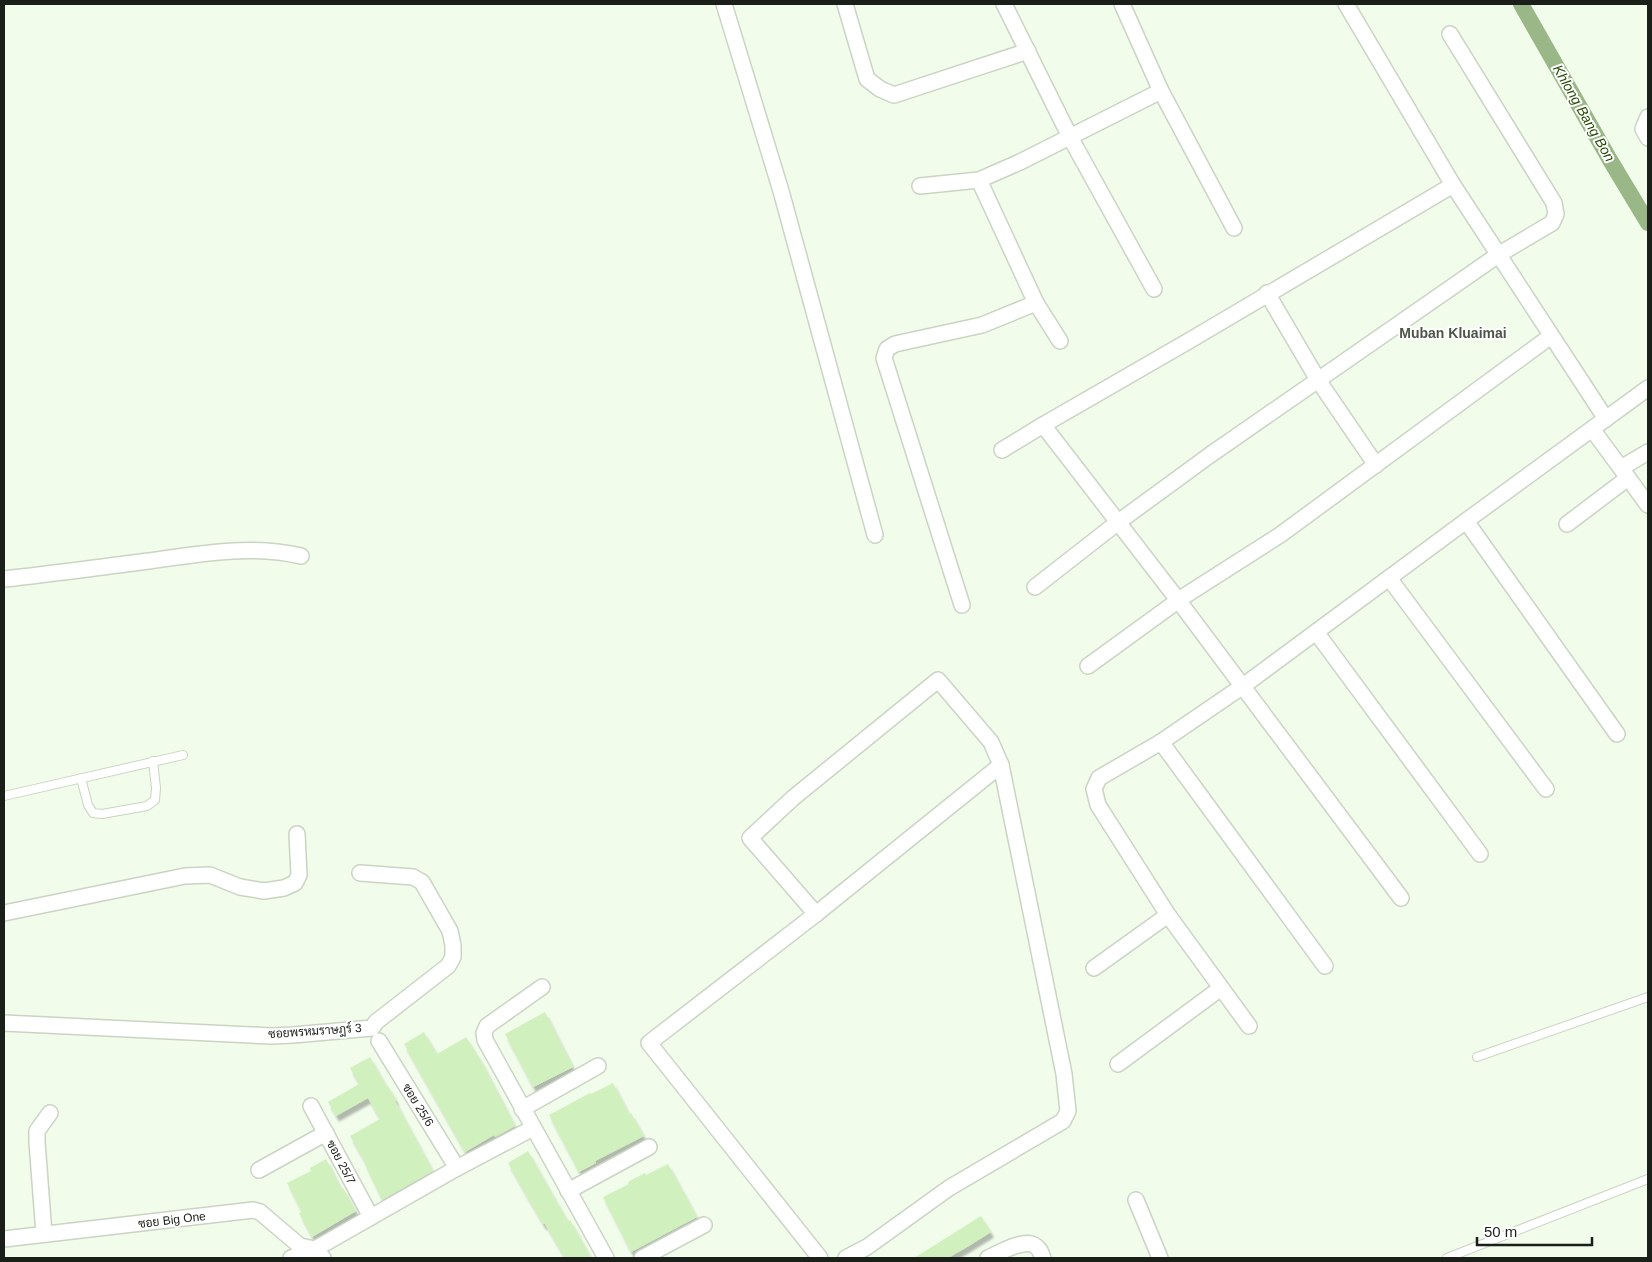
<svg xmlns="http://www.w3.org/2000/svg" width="1652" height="1262" font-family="Arial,Sarabun,sans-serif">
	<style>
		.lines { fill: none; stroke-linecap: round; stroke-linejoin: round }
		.canal { stroke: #99b787; stroke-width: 16 }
		.building { fill: #d0f0bd; filter: url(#shadow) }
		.service-casing { stroke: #cad4c4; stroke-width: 10 }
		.minor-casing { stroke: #cad4c4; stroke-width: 18 }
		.service { stroke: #fff; stroke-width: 8 }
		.minor { stroke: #fff; stroke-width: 15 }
		.labels { text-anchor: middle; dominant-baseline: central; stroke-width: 4; stroke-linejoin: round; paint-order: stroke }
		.street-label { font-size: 12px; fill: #1b1f19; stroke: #fff }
		.water-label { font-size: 14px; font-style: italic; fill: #284d04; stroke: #fff }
		.neighbourhood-label { font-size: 14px; font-weight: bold; fill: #4c5547; stroke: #fff }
	</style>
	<defs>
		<filter id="shadow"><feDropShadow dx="3" dy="5.5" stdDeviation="1" flood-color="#0004"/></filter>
	</defs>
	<rect width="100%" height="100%" fill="#f1fceb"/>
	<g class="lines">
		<path class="canal" d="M1521,4L1610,160L1648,223"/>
	</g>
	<g class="building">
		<path d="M545,1012L573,1067L533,1087L505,1034Z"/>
		<path d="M424,1032L437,1054L466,1037L481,1061L515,1126L495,1137L494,1135L465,1152L404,1044Z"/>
		<path d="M370,1057L387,1087L388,1086L396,1100L395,1101L433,1171L382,1200L364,1162H365L350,1136L380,1119L368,1098L336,1116L328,1102L359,1084L350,1068Z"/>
		<path d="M613,1083L629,1114L631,1113L644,1136L595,1161L596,1163L579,1172L549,1115L590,1093L591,1094Z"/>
		<path d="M528,1151L555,1199L568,1221L570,1220L591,1258H565L545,1224H543L529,1200L508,1163Z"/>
		<path d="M326,1159L341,1189L343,1188L356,1211L312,1237L299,1213L302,1212L287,1183L311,1171L310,1168Z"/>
		<path d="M668,1164L697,1217L631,1252L603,1197L629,1184L628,1182L645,1173L646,1175Z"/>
		<path d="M981,1216L991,1232L967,1247L948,1258H914Z"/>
	</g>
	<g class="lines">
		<defs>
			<g id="service">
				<path d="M81,778L88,805L93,813L102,814L147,806L155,800L156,788L153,761"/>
				<path d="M4,796L183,755"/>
				<path d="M1477,1057L1648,997"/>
				<path d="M1447,1258L1648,1179"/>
			</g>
			<g id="minor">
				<path d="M724,4L781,191L875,535"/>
				<path d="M845,4L867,79L880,89L894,95L1028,51"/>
				<path d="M1004,4L1070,137L1154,289"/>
				<path d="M1122,4L1161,91L1234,228"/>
				<path d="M1346,4L1453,185L1606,419"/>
				<path d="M1648,117L1643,129L1648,138"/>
				<path d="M979,180L1036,303L1060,341"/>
				<path d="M920,186L979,180L1020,162L1161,91"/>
				<path d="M1267,293L1318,380L1376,465"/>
				<path d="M1043,425L1178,600L1401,898"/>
				<path d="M1592,429L1648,505"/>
				<path d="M1002,450L1043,425L1187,342L1453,185"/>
				<path d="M1621,468L1648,452"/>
				<path d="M1466,521L1617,734"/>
				<path d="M1567,524L1628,478"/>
				<path d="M1389,578L1546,789"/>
				<path d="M4,579C52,574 100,567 149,561C198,554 252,544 301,556"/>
				<path d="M1035,587L1117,523L1210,455L1498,255L1552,223L1556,214L1554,203L1450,34"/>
				<path d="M962,605L884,358L887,349L895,344L982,325L1036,303"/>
				<path d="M1316,632L1480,854"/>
				<path d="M1088,666L1183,597L1280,535L1551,336"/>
				<path d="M1161,742L1325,966"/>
				<path d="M4,913L185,876L210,875L240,887L264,891L284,888L295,883L299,875L297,834"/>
				<path d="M816,914L1001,765"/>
				<path d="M1094,968L1168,915"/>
				<path d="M542,987L487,1026L484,1033L485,1040L606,1258"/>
				<path d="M4,1023L272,1036L293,1035L372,1028L376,1022L448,966L453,957V945L450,931L422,882L413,877L360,873"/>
				<path d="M1249,1026L1168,915L1098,805L1094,789L1099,778L1161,742L1243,686L1466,521L1648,388"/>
				<path d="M379,1041L457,1168"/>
				<path d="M1118,1064L1221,988"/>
				<path d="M311,1106L371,1217"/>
				<path d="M522,1109L598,1066"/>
				<path d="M259,1170L326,1133"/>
				<path d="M568,1191L649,1147"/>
				<path d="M1136,1200L1160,1258"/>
				<path d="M44,1234L37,1142V1131L50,1113"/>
				<path d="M4,1239L253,1210L260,1212L300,1246L315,1249L323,1258"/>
				<path d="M291,1258L315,1249L457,1168L533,1128"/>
				<path d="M642,1258L704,1225"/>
				<path d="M820,1258L649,1043L816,914L750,838L793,798L938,680L991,742L1001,765L1064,1074L1068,1111L1063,1121L949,1188L867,1247L846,1258"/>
				<path d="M988,1258C999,1253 1022,1239 1034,1245C1040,1248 1041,1253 1043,1258"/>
			</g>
		</defs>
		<use href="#service" class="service-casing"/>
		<use href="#minor" class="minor-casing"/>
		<use href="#service" class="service"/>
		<use href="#minor" class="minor"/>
	</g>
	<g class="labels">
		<g class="street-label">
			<text transform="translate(315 1031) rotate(-4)">ซอยพรหมราษฎร์ 3</text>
			<text transform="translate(418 1105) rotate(58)">ซอย 25/6</text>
			<text transform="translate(341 1162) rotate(62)">ซอย 25/7</text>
			<text transform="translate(172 1220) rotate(-7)">ซอย Big One</text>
		</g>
		<g class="water-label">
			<text transform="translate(1584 113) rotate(60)">Khlong Bang Bon</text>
		</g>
		<g class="neighbourhood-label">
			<text x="1453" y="333">Muban Kluaimai</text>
		</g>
	</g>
	<rect width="1652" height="1262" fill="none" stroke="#1b1f19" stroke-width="10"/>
	<path d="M1477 1237v8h115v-8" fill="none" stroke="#1b1f19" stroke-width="2.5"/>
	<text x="1484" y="1237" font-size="15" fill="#1b1f19" stroke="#ffffff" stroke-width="4" paint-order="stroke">50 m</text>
</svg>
